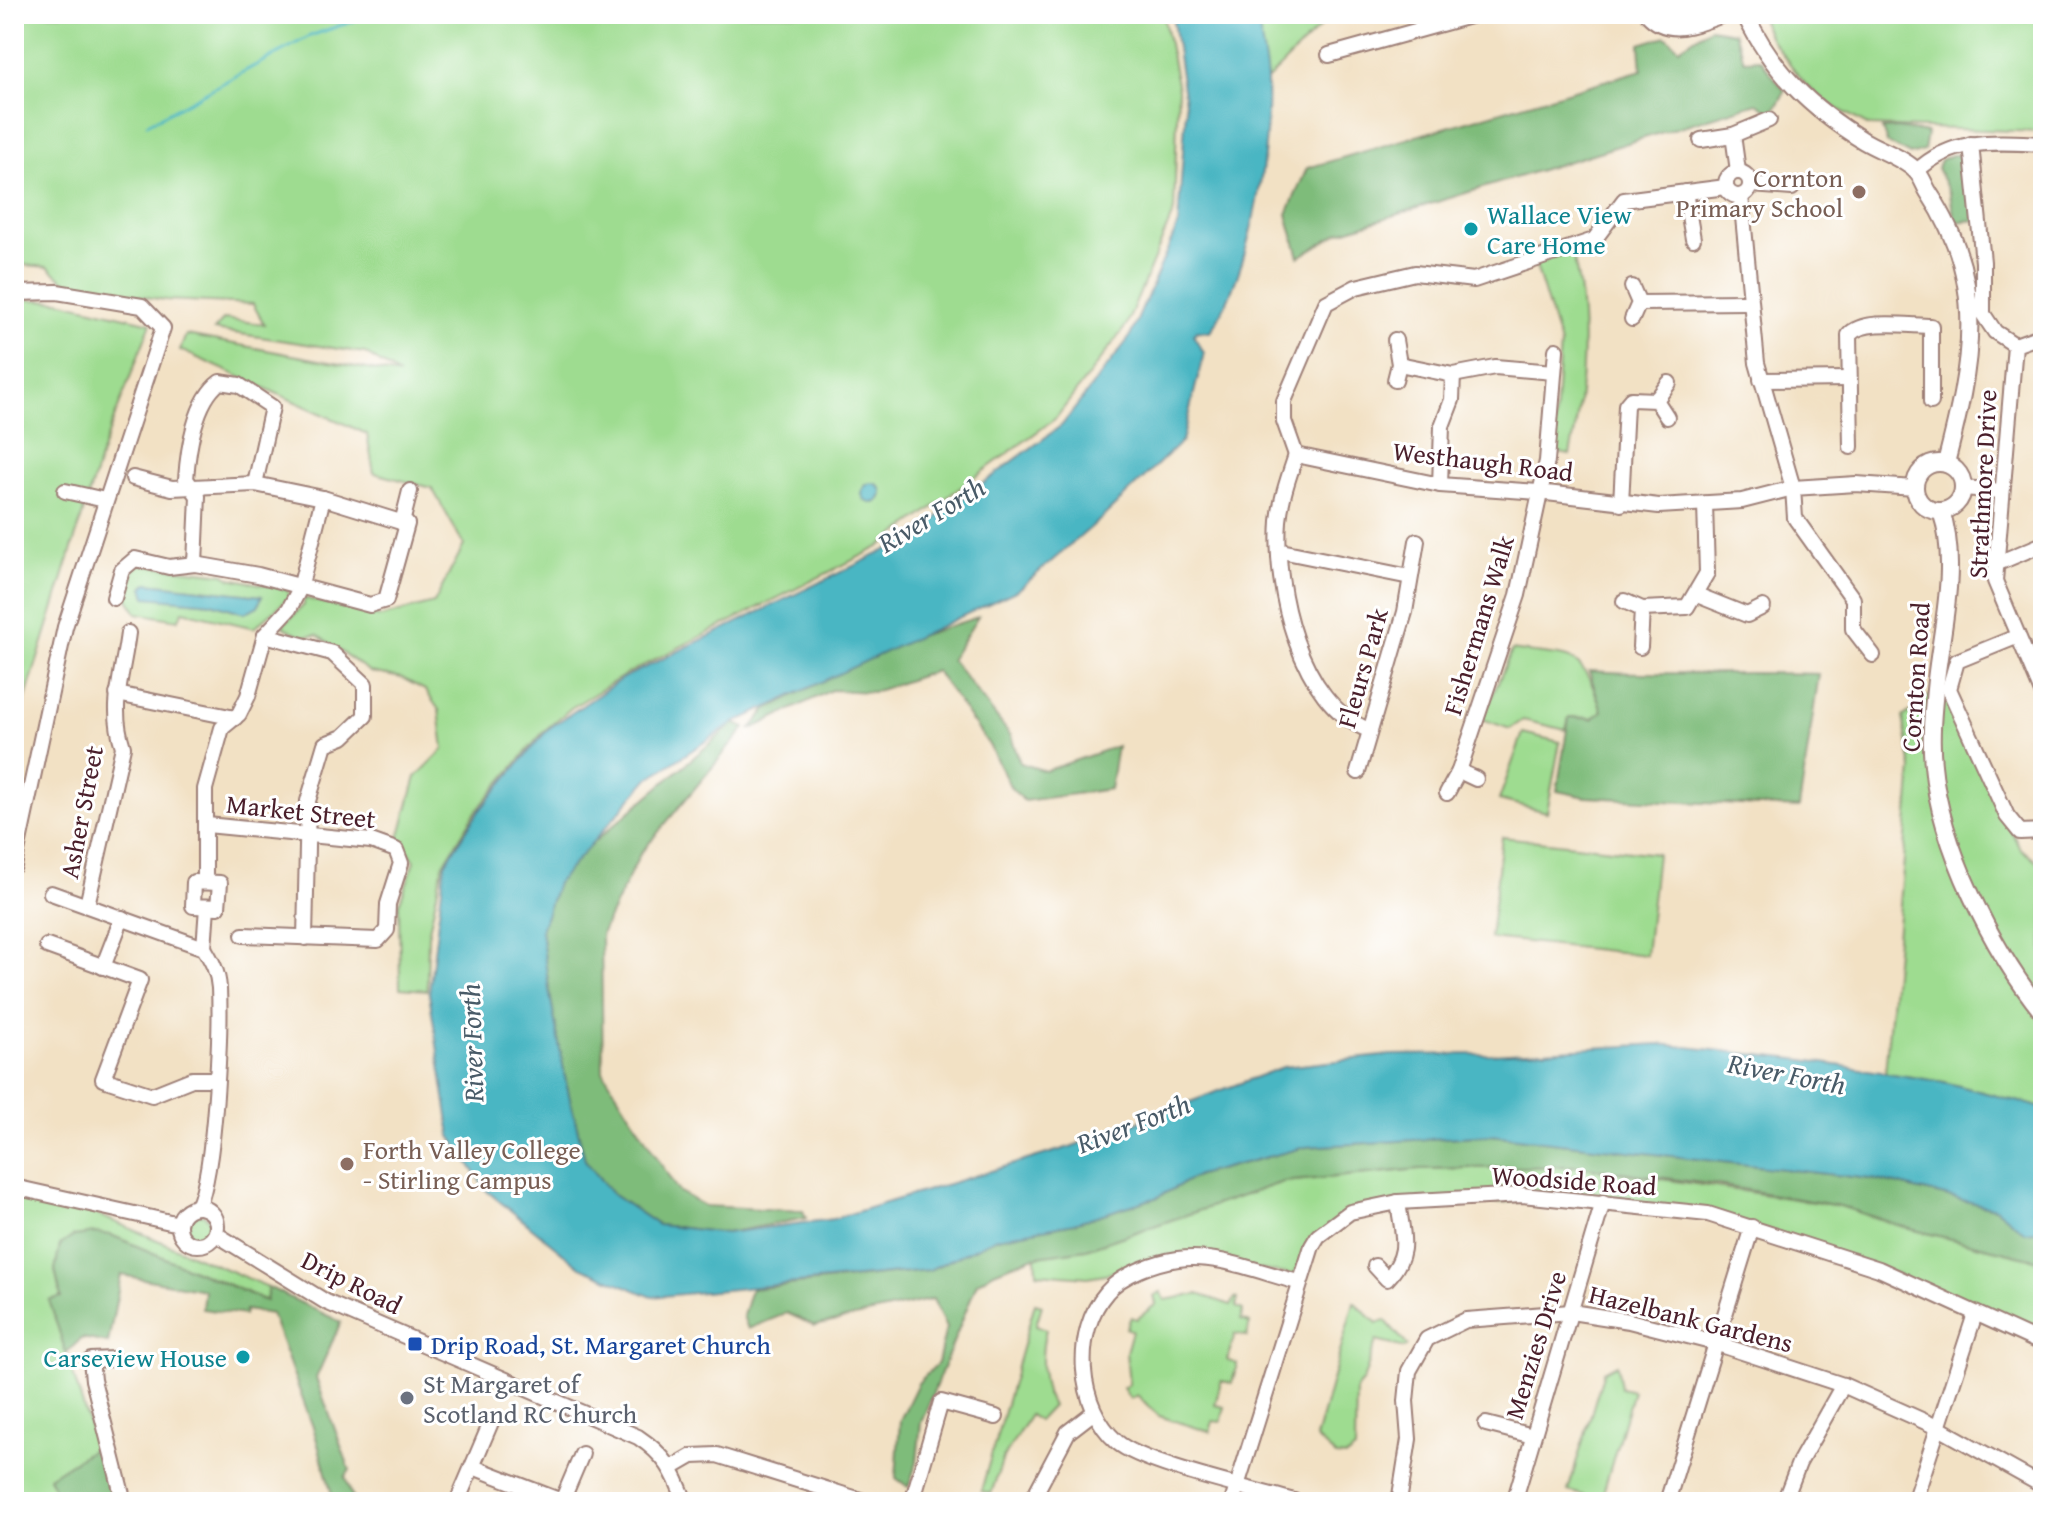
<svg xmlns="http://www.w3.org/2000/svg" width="2057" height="1516" font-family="'Gentium Book Plus',serif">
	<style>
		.green { fill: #9edc90; stroke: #747e5e; stroke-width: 2; fill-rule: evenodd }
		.forest { fill: #7ebc7a; stroke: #646e52; stroke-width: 2 }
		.water { fill: #48b6c3; stroke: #496a77; stroke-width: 2 }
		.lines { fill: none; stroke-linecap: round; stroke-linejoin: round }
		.stream { stroke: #48b6c3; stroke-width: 3 }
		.minor-casing { stroke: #9e8078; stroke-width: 18 }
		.major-casing { stroke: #9e8078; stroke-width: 20 }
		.minor { stroke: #fff; stroke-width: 14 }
		.major { stroke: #fff; stroke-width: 16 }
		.education-dot { fill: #8d6e63; stroke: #fff; stroke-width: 3 }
		.culture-dot { fill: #0f9aa8; stroke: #fff; stroke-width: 3 }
		.transit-dot { fill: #1a4fb4; stroke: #fff; stroke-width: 3 }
		.worship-dot { fill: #6b7280; stroke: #fff; stroke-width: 3 }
		.labels { text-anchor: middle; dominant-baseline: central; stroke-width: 6; stroke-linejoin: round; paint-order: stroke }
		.education-label { font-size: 26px; fill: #785e54; stroke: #fff; text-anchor: end }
		.culture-label { font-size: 26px; fill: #0d838f; stroke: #fff; text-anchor: start }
		.street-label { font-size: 26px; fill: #4a1f2b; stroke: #fff }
		.transit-label { font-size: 26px; fill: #164399; stroke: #fff; text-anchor: start }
		.worship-label { font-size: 26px; fill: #5b616d; stroke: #fff; text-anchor: start }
		.water-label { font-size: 28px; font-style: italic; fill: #495b68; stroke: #fff }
	</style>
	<rect width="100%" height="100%" fill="#fff"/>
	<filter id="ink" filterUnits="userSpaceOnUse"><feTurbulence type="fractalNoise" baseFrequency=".0125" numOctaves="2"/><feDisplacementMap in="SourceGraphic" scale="16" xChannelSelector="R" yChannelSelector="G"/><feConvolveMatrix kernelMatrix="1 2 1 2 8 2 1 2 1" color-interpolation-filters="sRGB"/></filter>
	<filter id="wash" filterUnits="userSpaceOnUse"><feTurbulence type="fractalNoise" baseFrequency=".006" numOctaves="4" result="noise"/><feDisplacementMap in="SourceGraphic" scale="32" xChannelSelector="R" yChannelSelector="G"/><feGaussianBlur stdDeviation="1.8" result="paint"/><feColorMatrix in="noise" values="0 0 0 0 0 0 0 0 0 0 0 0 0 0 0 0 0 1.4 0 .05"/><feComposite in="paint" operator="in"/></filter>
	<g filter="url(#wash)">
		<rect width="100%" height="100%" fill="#f2e1c4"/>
		<g class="green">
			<path d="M14,14H1163L1178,89L1174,211L1126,326L1056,418L879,547L628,673L571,708L544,731L477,810L443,865L428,935L427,990L400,988L399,904L415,861L399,838L416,777L444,749L439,710L425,690L402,678L370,672L317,635L302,636L282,626L304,605V598L381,617L434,603L464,545L432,488L374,473L367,434L180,350L186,335L399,375L365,353L214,330L224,319L264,324L253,304L165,300L68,284L48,267L14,264Z"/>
			<path d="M1256,14H1333L1267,80Z"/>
			<path d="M1759,14H2043V132L1869,126L1829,104L1807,86L1770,38Z"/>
			<path d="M1572,252C1589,314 1584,393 1570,455L1553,452L1560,344L1535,263Z"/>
			<path d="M14,299L59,301L151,323L104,445L14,736Z"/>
			<path d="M136,564L225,574L230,578L286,589L291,596L254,628L183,611L178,620L137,613L126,596ZM148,583L262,596L245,613L211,603L153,597L143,587Z"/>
			<path d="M1512,650C1575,660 1580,647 1602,711L1592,718L1569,717L1566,730L1523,720L1510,729L1482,719Z"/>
			<path d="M1942,686L2019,847L2043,867V1108L1944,1082L1885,1073L1912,769L1903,717Z"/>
			<path d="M1523,733L1560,742L1547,812L1499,800Z"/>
			<path d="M1502,837L1657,854L1646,955L1490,938Z"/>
			<path d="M1576,1166L1840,1206L1910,1229L2043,1261V1340L1877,1266L1699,1211L1601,1199L1360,1207L1305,1251L1294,1275L1167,1255L1121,1271L1088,1277L1037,1273L1036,1256L1086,1249L1283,1182L1420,1169Z"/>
			<path d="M14,1194L82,1208L268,1287L267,1301L111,1235L55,1270L61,1297L50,1301L96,1447L49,1477L61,1502H14Z"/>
			<circle cx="199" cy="1226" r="12"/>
			<path d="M1161,1292L1165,1300L1198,1294L1231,1305L1235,1298L1238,1299L1236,1307L1243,1310L1241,1320L1250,1323L1247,1336L1235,1334L1227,1360L1237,1364L1232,1383L1221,1381L1215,1405L1225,1407L1221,1422L1213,1421L1210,1432L1159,1416L1137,1395L1130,1399L1123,1388L1129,1384L1126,1352L1132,1331L1126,1328L1131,1317L1137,1319L1156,1304L1154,1296Z"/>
			<path d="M1354,1302L1377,1323L1385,1320L1408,1346L1405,1348L1376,1341L1363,1381L1356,1389L1355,1450L1346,1457L1336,1456L1316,1438Z"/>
			<path d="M1035,1303L1042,1305L1036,1325L1046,1329C1040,1353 1040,1385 1052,1406L1038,1421L1030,1415L1003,1458L991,1494L981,1491Z"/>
			<path d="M1617,1364L1621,1388L1633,1391L1601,1500L1568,1491L1604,1371Z"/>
		</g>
		<g class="forest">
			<path d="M1710,28L1734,32L1744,60L1760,59L1785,91L1773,113L1757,103L1340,232L1299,257L1287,214L1307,168L1642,70L1640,44L1666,36L1679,48Z"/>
			<path d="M1898,128L1927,133L1924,151L1910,155L1887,143L1882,129Z"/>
			<path d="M1952,155H1965L1976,220L1955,222L1950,194L1937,168L1940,160Z"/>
			<path d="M978,617L951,659L1011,736L1020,763L1045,771L1117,746L1110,789L1024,801L1011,788L989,745L936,671L873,692L831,690L750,730L767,709L897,643Z"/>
			<path d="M1589,671C1666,676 1742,671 1819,674L1799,808L1586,797L1557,791L1569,717L1593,719L1602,711Z"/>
			<path d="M734,723L745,728L640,854L601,934L603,1071L678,1191L705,1206L803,1211L806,1218L726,1233L658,1225L612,1194L585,1160L566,1082L549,989L541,930L557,883L580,854Z"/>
			<path d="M1491,1135L1878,1180L1995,1208L2025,1232L2043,1230V1261L1910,1229L1840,1206L1717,1185L1576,1166L1420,1169L1283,1182L1086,1249L1032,1257L994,1272L977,1283L921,1423L917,1462L908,1487L896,1478L900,1420L918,1383L938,1363L946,1328L933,1299L815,1326L787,1313L748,1329L743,1316L751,1289L929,1270L997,1238L1074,1223L1158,1197L1198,1175L1306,1147Z"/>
			<path d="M95,1233L111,1235L266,1301L268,1287L341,1322L316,1378L350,1470L345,1477L354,1502H334L314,1430L271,1314L245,1310L244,1315L202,1309L204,1290L121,1275L108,1343L82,1338L66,1353L49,1300L61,1297L55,1270L60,1245L74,1236Z"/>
			<path d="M96,1447L111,1490L109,1502H61L49,1477Z"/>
		</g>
		<g class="water">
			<path d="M1172,14H1256C1260,36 1266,59 1267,81C1270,154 1251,272 1210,332L1197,331L1193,335L1204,353L1182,441L1102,518L1018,590L734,723L648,779L557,883L541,930L549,989L566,1082L585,1160L612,1194L658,1225L726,1233L833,1219L1070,1147L1283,1067L1391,1055L1492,1054L1659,1044L1804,1060L1944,1082L2043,1108V1230L2025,1232L1995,1208L1878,1180L1491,1135L1306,1147L1198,1175L1158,1197L1074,1223L997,1238L929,1270L652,1297L580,1267L487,1191L451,1136L429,993L445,864L479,811L548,729L623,678L905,541L1062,425L1130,337L1178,225L1186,109Z"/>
			<circle cx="872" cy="493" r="10"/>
			<path d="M148,583L262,596L258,606L245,613L211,603L146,597L143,587Z"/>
		</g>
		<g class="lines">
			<path class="stream" d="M147,124L310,36L373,14"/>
		</g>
	</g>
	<g filter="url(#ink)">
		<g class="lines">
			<defs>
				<g id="minor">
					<path d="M1647,14C1669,39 1699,23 1726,14"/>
					<path d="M1329,55L1477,14"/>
					<path d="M1733,135L1738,171"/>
					<path d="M1701,140L1733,135L1769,120"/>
					<path d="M1971,144L1983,262V314L1995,332L2015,345"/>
					<path d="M1917,171C1953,137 1997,142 2043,144"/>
					<circle cx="1738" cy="184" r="12"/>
					<path d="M1751,185L1792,188"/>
					<path d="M1685,192L1693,239"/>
					<path d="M1741,196L1757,363L1793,488L1795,518L1853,599V629L1873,655"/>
					<path d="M1632,287L1639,303L1632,319"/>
					<path d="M14,293L57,292L142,306L163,328L65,627L14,866"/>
					<path d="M1639,303L1748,302"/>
					<path d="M2043,335L2015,345L1995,581L2043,695"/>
					<path d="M1399,364L1453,375L1495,367L1554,372"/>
					<path d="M1395,380L1399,364L1395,340"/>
					<path d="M1761,380L1848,379"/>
					<path d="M1656,400L1669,383"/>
					<path d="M1851,447L1849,335C1863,318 1910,326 1931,326V402"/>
					<path d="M1296,455L1440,485L1538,492L1659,506L1742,501L1793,488L1856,484L1915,488"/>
					<path d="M1296,455L1284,421V401L1326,303L1356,287L1415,273L1474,280L1594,240L1624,200L1726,187"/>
					<path d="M1296,455C1289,476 1281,498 1279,521C1274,587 1299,704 1369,730"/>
					<path d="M1440,485L1442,426L1452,400L1453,375"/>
					<path d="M1963,488L2001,491"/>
					<path d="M65,491L105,500"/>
					<path d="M1621,504L1626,405L1631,399L1656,400L1667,417"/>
					<path d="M402,523L410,491"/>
					<path d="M1281,551L1410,577"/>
					<path d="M1998,563L2043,544"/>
					<path d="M195,564L198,496L186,479C188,450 195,400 220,382L239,385L272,407L255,484"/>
					<path d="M1697,595L1747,615L1763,607"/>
					<path d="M114,598L122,570L135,559L169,567L195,564L258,575L370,605L386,600L407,524L323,498L255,484L172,488L133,478"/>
					<path d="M1624,601L1642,609"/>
					<path d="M265,635L332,653L365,684V716L343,737L325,744L308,801L305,938"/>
					<path d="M2016,637L1957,661L1949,689L2007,816L2020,832L2043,831"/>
					<path d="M1640,647L1642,609L1687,607L1707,573L1705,504"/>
					<path d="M117,694L235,718"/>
					<path d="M1459,771L1476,779"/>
					<path d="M1358,772L1405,612L1417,541"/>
					<path d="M1447,793L1459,771L1518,595L1547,461L1556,350"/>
					<path d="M207,825L371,841L396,850L401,863L388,904L387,930L378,940L243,935"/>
					<path d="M194,882L220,883L218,907L193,906Z"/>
					<path d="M205,882V789L222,728L239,714L248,696L265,635L289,609L300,588L323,498"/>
					<path d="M51,893L204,948C212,961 218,972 219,988C221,1032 215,1170 198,1207"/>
					<path d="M87,905L123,747C109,705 123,675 128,633"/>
					<path d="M47,946L140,980L103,1079L152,1095L192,1079H214"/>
					<path d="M204,948L207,907"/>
					<path d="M103,967L122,918"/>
					<path d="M14,1187L179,1224"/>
					<circle cx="198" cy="1226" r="19"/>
					<path d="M216,1234L326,1302L638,1437C665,1455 674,1471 685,1502"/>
					<path d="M1375,1266L1387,1279C1412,1253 1402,1234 1398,1202"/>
					<path d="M113,1359L91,1360L93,1380L124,1502"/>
					<path d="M1486,1424L1533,1436"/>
					<path d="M473,1467L564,1502"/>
					<path d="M673,1467L692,1456L717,1455L867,1502"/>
					<path d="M562,1501L582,1454"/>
					<path d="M457,1502L492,1420"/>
					<path d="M912,1502L941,1402L996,1417"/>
					<path d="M1031,1502L1068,1432L1094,1412"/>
					<path d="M1232,1502L1312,1246L1318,1236L1350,1212L1398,1202L1522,1195L1708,1214L1879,1269L2043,1344"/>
					<path d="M1297,1502C1258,1490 1143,1465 1117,1442C1077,1407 1072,1332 1107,1292C1122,1274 1156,1262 1178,1259C1216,1253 1262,1273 1298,1282"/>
					<path d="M1399,1502L1409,1439L1406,1401L1409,1371L1427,1339L1466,1320L1571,1312L1629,1321L1715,1343L1843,1385L1937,1427L2043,1486"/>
					<path d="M1514,1502L1603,1202"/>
					<path d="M1667,1502L1752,1227"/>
					<path d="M1784,1502L1799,1463L1843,1385"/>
					<path d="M1914,1502L1975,1314"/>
				</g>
				<g id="major">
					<path d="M1745,14C1772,71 1810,108 1864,141C1879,150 1906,159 1917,172C1922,177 1925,187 1929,193C1989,283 1971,366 1946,463"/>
					<circle cx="1939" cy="487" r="24"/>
					<path d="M1941,511C1959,563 1942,626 1936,680C1933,708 1930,737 1933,765C1940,846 1992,950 2043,1013"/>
				</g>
			</defs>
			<use href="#minor" class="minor-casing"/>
			<use href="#major" class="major-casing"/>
			<use href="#minor" class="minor"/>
			<use href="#major" class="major"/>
		</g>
	</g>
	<g class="education-dot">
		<circle cx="1859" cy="192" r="8"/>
		<circle cx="347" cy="1164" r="8"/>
	</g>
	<g class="culture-dot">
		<circle cx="1471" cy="229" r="8"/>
		<circle cx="243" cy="1357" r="8"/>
	</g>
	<rect class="transit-dot" x="407" y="1336" width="16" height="16" rx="4"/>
	<circle class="worship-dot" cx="407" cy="1398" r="8"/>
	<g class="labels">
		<g class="education-label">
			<text x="1843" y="177">Cornton<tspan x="1843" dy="30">Primary School</tspan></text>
			<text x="363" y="1149" text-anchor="start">Forth Valley College<tspan x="363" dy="30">- Stirling Campus</tspan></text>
		</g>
		<g class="culture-label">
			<text x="1487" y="214">Wallace View<tspan x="1487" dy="30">Care Home</tspan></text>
			<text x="227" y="1357" text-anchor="end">Carseview House</text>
		</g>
		<g class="street-label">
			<text transform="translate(1483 461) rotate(7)">Westhaugh Road</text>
			<text transform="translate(1982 484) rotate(-87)">Strathmore Drive</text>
			<text transform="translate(1478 625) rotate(-73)">Fishermans Walk</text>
			<text transform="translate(1362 668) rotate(-74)">Fleurs Park</text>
			<text transform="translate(1915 677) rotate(-86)">Cornton Road</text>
			<text transform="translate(301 811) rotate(6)">Market Street</text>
			<text transform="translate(81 812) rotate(-79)">Asher Street</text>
			<text transform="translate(1574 1180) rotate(4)">Woodside Road</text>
			<text transform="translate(352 1282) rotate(27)">Drip Road</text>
			<text transform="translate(1691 1318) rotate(14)">Hazelbank Gardens</text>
			<text transform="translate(1535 1345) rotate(-73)">Menzies Drive</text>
		</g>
		<g class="transit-label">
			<text x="431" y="1344">Drip Road, St. Margaret Church</text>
		</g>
		<g class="worship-label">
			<text x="423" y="1383">St Margaret of<tspan x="423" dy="30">Scotland RC Church</tspan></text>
		</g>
		<g class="water-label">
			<text transform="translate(931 514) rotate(-31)">River Forth</text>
			<text transform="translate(471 1043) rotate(-92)">River Forth</text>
			<text transform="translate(1787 1073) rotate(11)">River Forth</text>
			<text transform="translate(1133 1123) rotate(-21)">River Forth</text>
		</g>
	</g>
	<rect width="2057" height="1516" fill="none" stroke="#fff" stroke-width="48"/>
</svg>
